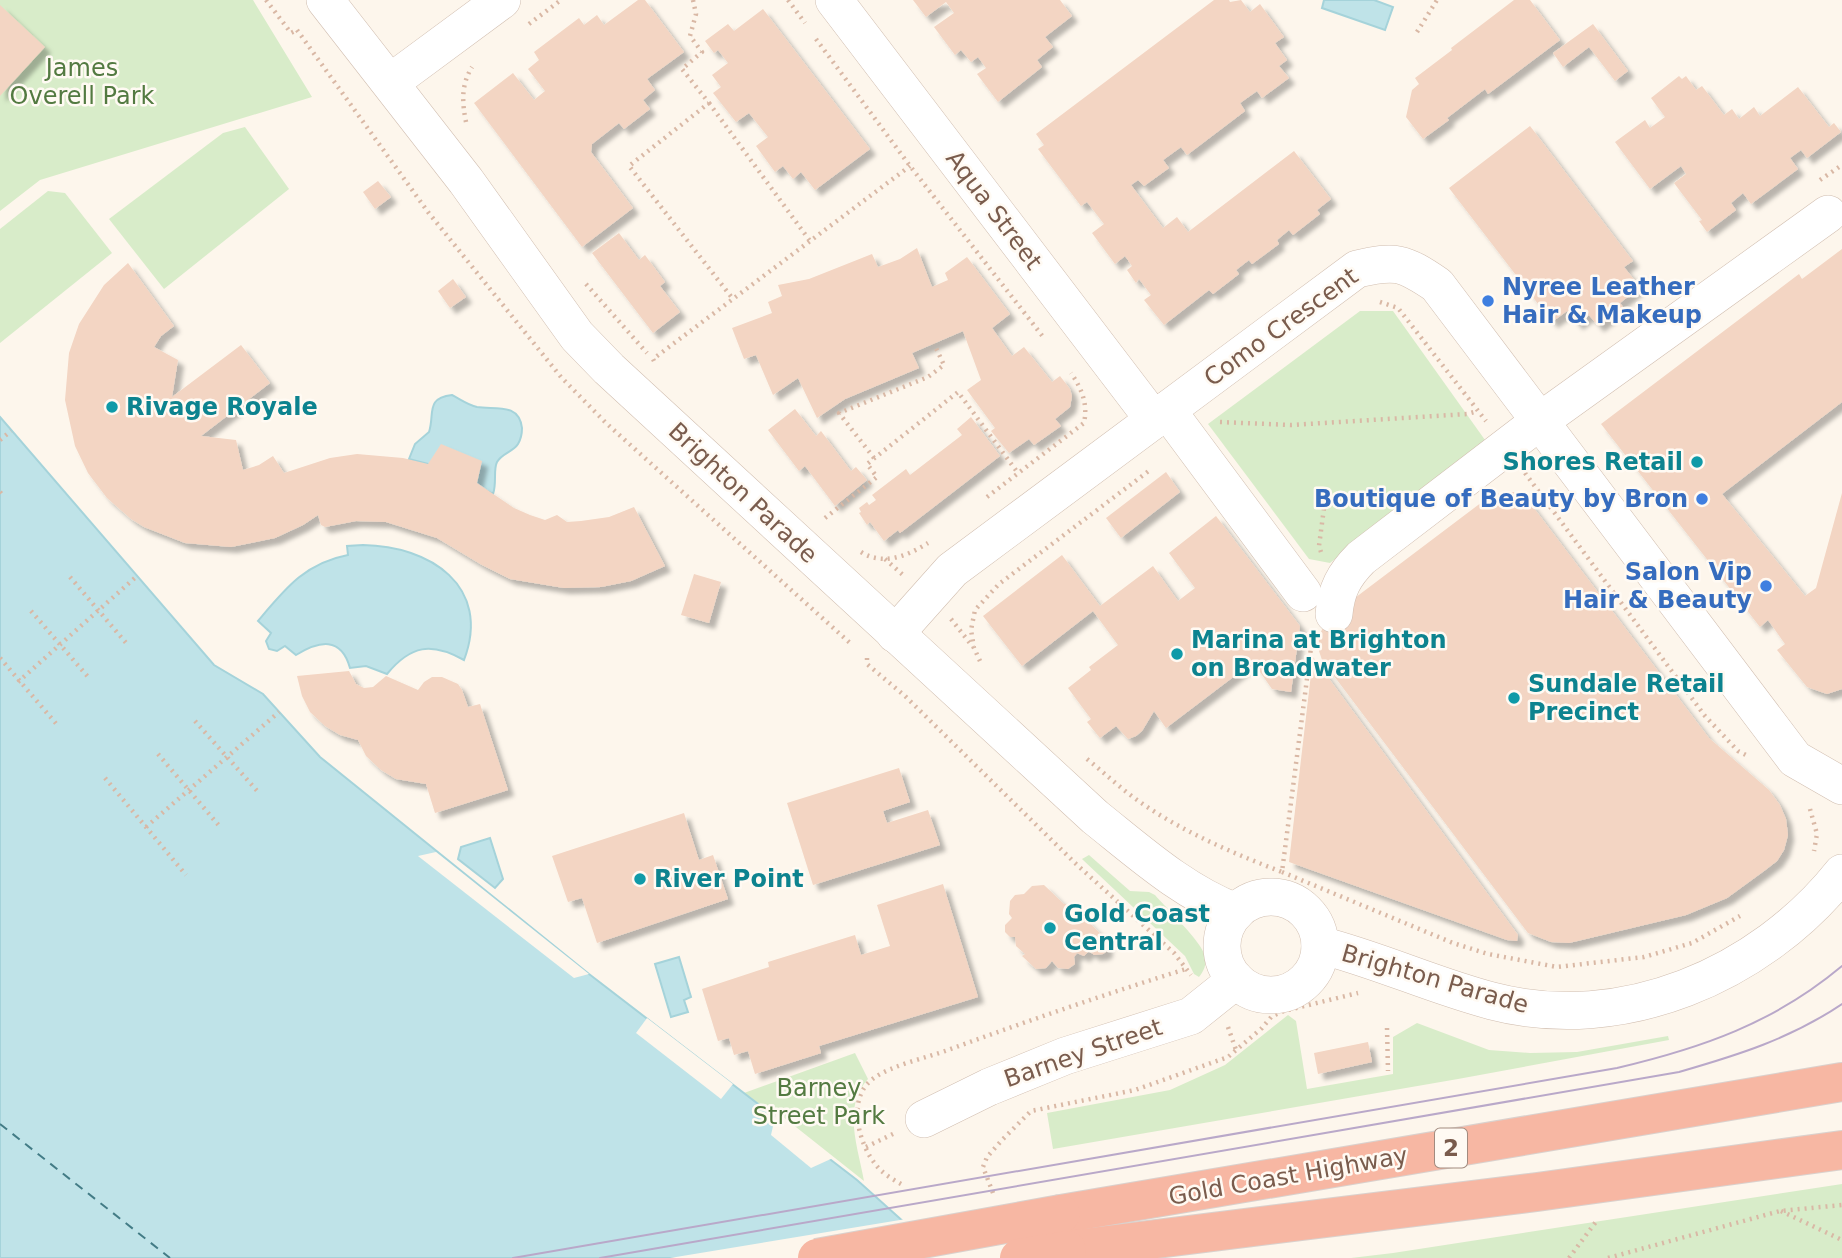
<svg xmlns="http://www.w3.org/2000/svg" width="1842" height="1258" font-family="'DejaVu Sans',sans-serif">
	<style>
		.green { fill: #d8ecc9 }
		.water { fill: #bfe3e8; stroke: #a5d3da; stroke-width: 2 }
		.pier { fill: #fdf6ec }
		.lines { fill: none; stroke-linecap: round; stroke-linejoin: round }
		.ferry { stroke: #437c86; stroke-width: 2; stroke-dasharray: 9 7; stroke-linecap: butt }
		.building { fill: #f3d5c3; filter: url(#shadow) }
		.minor-casing { stroke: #d1beb0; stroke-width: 38 }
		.highway-casing { stroke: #dad1cd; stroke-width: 40 }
		.path { stroke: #d9b8a5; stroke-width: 4.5; stroke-dasharray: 2 5; stroke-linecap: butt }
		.minor { stroke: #fff; stroke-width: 37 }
		.highway { stroke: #f7b7a3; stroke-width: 38 }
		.tram { stroke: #b9a8c9; stroke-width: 2 }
		.highway-bridge-casing { stroke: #dad1cd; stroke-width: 40; stroke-linecap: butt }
		.highway-bridge { stroke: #f7b7a3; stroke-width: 38 }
		.shop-dot { fill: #3f7fe0; stroke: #fffaf3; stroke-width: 2.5 }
		.culture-dot { fill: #0f9aa8; stroke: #fffaf3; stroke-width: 2.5 }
		.labels { text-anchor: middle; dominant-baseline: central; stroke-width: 5; stroke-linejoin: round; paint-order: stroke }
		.shield { fill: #fffaf3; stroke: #a28b7f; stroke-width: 2 }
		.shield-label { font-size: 23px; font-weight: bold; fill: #7a5c4d }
		.park-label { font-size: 24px; fill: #537a41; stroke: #fffaf3 }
		.street-label { font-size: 24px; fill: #7a5c4d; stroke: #fffaf3 }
		.shop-label { font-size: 24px; font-weight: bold; fill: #366cbe; stroke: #fffaf3; text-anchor: end }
		.culture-label { font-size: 24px; font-weight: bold; fill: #0d838f; stroke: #fffaf3; text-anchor: start }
	</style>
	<defs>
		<filter id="shadow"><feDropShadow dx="6" dy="6" stdDeviation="2" flood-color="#0004"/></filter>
	</defs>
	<rect width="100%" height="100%" fill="#fdf6ec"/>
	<g class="green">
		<path d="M0,0H253L312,97L40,180L0,211Z"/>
		<path d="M245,127L289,189L164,289L109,219L223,133Z"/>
		<path d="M48,191L65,193L112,253L0,343V229Z"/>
		<path d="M1360,311H1393L1485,440L1330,563L1309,559L1208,424Z"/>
		<path d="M1089,855L1130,891L1149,892L1155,895C1166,908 1202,942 1205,956C1207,964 1204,971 1199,977L1194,974L1185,956L1082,859Z"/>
		<path d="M1288,1015L1296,1021L1307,1089L1393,1074V1037L1417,1023L1489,1050L1530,1053L1577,1052L1668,1036L1669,1040L1458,1079L1053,1149L1047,1113L1170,1090L1225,1065Z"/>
		<path d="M855,1053L868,1079C842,1107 858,1147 864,1181L777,1112L775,1117L744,1093Z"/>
		<path d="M1842,1184V1258H1351L1393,1253Z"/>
	</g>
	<g class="water">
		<path d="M1324,0H1374L1393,7L1385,30L1322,8Z"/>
		<path d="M452,395C460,399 468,405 477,407C494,410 519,402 522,428C522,433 521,439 518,444C513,452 502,453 497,462C493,470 497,483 493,494L428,464L409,459L415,444L429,432C435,414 425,398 452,395Z"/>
		<path d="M0,417L214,665L263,694L320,757L589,974L857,1180L944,1258H0Z"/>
		<path d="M363,545C430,546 492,586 464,660C431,642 411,645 387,674L366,666L350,668C341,636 319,641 296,655L285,646L277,651L269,649L266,641L271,633L258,621C285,589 305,563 348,555L347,546Z"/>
		<path d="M490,838L503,879L495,888L458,859L461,847Z"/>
		<path d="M679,957L691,997L684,1000L688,1012L671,1017L655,964Z"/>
	</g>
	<g class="pier">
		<path d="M436,852L589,974L574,978L418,856Z"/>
		<path d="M647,1018L733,1084L721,1099L636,1033Z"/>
		<path d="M776,1113L819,1146L833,1158L811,1168L771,1135Z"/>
		<path d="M906,1219L948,1258H670Z"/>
	</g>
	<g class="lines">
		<path class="ferry" d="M0,1124L170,1258"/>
	</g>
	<g class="building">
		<path d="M638,0H645L684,52L647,79L655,90L643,100L650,109L624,129L619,123L592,144L591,152L633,208L582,247L474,103L513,73L534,100L545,91L528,69L539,60L534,52L579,18L584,25L597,15L604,25Z"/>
		<path d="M913,0H1060L1072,16L1045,37L1053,47L1037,60L1042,67L998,102L977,74L986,68L978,57L971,62L961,50L955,55L934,27L954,13L946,2L926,17Z"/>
		<path d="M1214,0H1229L1230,2L1241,0L1250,12L1260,4L1284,37L1275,43L1287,60L1279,66L1289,78L1262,98L1257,91L1240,103L1245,111L1187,155L1181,147L1163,160L1169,168L1144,186L1138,180L1131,185L1163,228L1177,217L1188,232L1294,151L1331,199L1317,210L1320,214L1293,235L1289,230L1277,240L1279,244L1252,264L1249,260L1236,270L1239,274L1213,294L1209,290L1164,325L1144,300L1151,295L1139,279L1136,283L1127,270L1132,266L1125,256L1115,264L1092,233L1104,224L1087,202L1081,206L1038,149L1044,145L1036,134Z"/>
		<path d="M1514,0H1530L1560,40L1488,94L1485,89L1447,118L1449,120L1423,139L1406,117L1412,90L1419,84L1415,78L1452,50L1451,48Z"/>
		<path d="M0,5L45,47L0,96Z"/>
		<path d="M763,9L870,149L815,190L801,172L793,179L783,166L775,172L756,146L768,137L749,113L736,122L713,93L721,87L712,75L728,63L718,50L714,53L705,41L728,24L734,31Z"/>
		<path d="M1593,24L1628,71L1615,81L1589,47L1563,67L1553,53Z"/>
		<path d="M1679,76L1682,79L1686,76L1696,90L1702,86L1724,115L1732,109L1739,119L1754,107L1760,116L1798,87L1829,127L1834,123L1841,132L1807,158L1801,150L1790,158L1798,169L1751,204L1743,193L1731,203L1736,210L1707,232L1699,221L1702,220L1674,183L1686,174L1681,166L1650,189L1615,142L1645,120L1650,128L1665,117L1651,98Z"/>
		<path d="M1530,126L1633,261L1624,267L1640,287L1620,303L1623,307L1598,326L1589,315L1577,324L1567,311L1552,322L1449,188Z"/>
		<path d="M378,181L391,197L375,209L363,192Z"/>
		<path d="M619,233L639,260L645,255L665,282L660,286L680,312L653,333L592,253Z"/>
		<path d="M917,248L932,287L948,280L945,273L967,257L1010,314L992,328L1012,356L1024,347L1052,382L1060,376L1070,389L1072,396L1070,407L1055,419L1061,426L1034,445L1029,439L1009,453L991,431L995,428L967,390L981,380L963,331L912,353L919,368L845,399L817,418L798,378L773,395L756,355L744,359L732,328L772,313L768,302L782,296L778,285L809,279L872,254L878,267L900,259Z"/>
		<path d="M1842,249V402L1722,494L1805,596L1816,588L1842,493V689L1827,694L1807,687L1777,650L1785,644L1768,620L1760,627L1601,424L1799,274L1802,279Z"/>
		<path d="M128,263L174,326L161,336L154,347L178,360L172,397L241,345L270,383L201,436L236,440L243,470L259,465L273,456L284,473L330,458L357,454L403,458L428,464L441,444L482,461L477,483L514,508L530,515L545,520L557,515L567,522L581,521L609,517L634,507L665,566L631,581L601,587L564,588L510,579L482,565L437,538L386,522L356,521L325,527L321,525L318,515L303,525L275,538L231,547L185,543L144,527L131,519L107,498L88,473L75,446L65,400L69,353L79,324L104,285Z"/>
		<path d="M453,279L466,297L450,308L438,291Z"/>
		<path d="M795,409L816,436L821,431L851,471L856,467L867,480L835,506L805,466L799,471L768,430Z"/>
		<path d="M971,417L1000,456L900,533L898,530L884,541L870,522L867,525L859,513L861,512L859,508L867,502L869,505L876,500L872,495L906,469L910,475L962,435L957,429Z"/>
		<path d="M1166,472L1180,492L1121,538L1106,518Z"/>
		<path d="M1504,492H1514L1527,499L1709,738L1769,790L1780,805L1786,819L1788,835L1784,850L1777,861L1764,871L1727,898L1686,915L1569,943L1551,942L1528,933L1322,660L1319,651V636L1327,619L1490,496Z"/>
		<path d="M1216,516L1300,626L1291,692L1272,689L1253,662L1166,728L1154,711L1142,731L1136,736L1128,739L1116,726L1100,738L1087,722L1091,719L1068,688L1091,670L1089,667L1118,645L1093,611L1022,666L983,616L1062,555L1100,606L1153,566L1178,601L1195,588L1169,553Z"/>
		<path d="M694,574L721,582L709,623L681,615Z"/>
		<path d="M1313,657L1518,935L1517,941L1507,940L1289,862Z"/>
		<path d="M349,671L356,684L364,688L373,687L386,676L418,690L424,682L432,677H442L458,684L462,690L468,707L480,704L508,790L435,813L426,784L396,779L381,770L366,756L358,740L340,735L325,726L310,712L302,696L297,676Z"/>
		<path d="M899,768L910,802L883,811L887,823L928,810L940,845L813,885L787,803Z"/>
		<path d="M684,813L699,860L713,855L728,899L597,943L582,898L568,902L552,856Z"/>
		<path d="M943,884L978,997L819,1046L821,1053L755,1074L748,1051L734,1055L729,1038L718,1041L702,989L769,967L768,962L855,935L861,955L890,946L877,905Z"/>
		<path d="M1044,885L1064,904H1070L1106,939L1107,951L1103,954L1094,955L1089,951L1084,956L1077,953L1074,957L1075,964L1068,969L1058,968L1052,961L1046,968L1036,969L1022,956L1025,954L1016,946L1015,937H1010L1005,932V925L1012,918L1009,914L1010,901L1015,895L1024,894L1032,886Z"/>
		<path d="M1368,1042L1372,1062L1318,1074L1314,1053Z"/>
	</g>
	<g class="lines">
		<defs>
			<g id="minor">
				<path d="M325,0L466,181L577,336L609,369L1095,817C1139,852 1183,892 1236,912"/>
				<path d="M834,0L1154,420"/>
				<path d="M391,82L502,0"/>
				<path d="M1167,410L1303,593"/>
				<path d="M1334,614C1336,590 1344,575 1361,558L1540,421L1828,214"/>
				<path d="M895,634L952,570L1357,269C1396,260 1403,262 1437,285L1795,759L1842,786"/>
				<circle cx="1271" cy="946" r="49"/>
				<path d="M1320,945C1379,960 1434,986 1492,1001C1622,1035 1761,975 1842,873"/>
				<path d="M924,1119L989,1087L1065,1056L1191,1016L1236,980"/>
			</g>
			<g id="highway">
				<path d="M1061,1214L1842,1082"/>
				<path d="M1067,1250L1537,1192L1842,1150"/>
			</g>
		</defs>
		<use href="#minor" class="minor-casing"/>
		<use href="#highway" class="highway-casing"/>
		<g class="path">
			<path d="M266,0L291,33L297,30"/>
			<path d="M693,0L696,14L690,36L702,52L682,69L709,103L629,166L733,299"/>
			<path d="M788,0L805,23"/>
			<path d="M529,24L561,0"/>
			<path d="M297,30L428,212L561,377L606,423L850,643"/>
			<path d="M1417,32L1437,0"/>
			<path d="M816,39L910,166L1044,338"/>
			<path d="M709,103L810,241"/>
			<path d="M466,122C462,102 461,85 472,67"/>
			<path d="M1820,180L1842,165"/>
			<path d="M586,284L647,353"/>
			<path d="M1380,302L1398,308L1486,421"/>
			<path d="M654,361L653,359L910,166"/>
			<path d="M1220,422L1291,425L1467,414L1478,411"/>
			<path d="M0,440L11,431"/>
			<path d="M874,458L839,413L928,377L944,365L934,344"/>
			<path d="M1525,473L1705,716L1738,751L1748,756"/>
			<path d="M0,492L4,497"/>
			<path d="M987,497L1084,423C1088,404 1082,389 1071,373"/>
			<path d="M825,518L877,477L867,464L958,392L1018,473"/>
			<path d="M861,552C883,566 907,556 928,543"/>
			<path d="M1321,552L1319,546L1324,508"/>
			<path d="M885,559L903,575"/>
			<path d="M70,577L127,644"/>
			<path d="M31,611L89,678"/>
			<path d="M951,619L973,647"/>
			<path d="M0,658L59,727"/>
			<path d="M867,658V664L905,696L1075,863L1174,953L1191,975"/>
			<path d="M980,661L974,648L971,630L975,610L999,584L1150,470"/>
			<path d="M18,682L137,576"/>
			<path d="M195,721L259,793"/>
			<path d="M158,754L221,828"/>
			<path d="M1087,759C1103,772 1117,785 1133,797C1178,830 1230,852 1282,872L1312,640"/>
			<path d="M105,778L186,875"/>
			<path d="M1810,809L1817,834L1814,851"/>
			<path d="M146,827L279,712"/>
			<path d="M1282,872L1453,943L1488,954L1557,967L1644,957L1692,943L1740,916"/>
			<path d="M1228,1027L1236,1050"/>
			<path d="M1387,1028L1388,1071"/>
			<path d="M866,1147L895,1133"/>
			<path d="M901,1184C892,1179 882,1173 876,1165C858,1143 846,1097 874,1078C892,1065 926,1058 948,1050C1027,1021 1106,994 1186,969"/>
			<path d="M993,1193L983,1167L987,1157L1002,1140L1031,1111L1135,1090L1228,1057L1262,1028L1272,1016L1284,1011L1358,993"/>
			<path d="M1781,1211L1842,1240"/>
			<path d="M1569,1258L1598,1219"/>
			<path d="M1608,1258L1780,1211L1842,1205"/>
		</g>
		<use href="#minor" class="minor"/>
		<use href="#highway" class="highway"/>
		<g class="tram">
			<path d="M513,1258L1617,1068C1702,1048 1774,1023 1842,966"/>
			<path d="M600,1258L1679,1072C1738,1055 1790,1039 1842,1004"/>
		</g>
		<defs>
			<g id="highway-bridge">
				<path d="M817,1258L1061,1214"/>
				<path d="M1019,1258L1067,1250"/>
			</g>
		</defs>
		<use href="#highway-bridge" class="highway-bridge-casing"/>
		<use href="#highway-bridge" class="highway-bridge"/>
	</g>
	<g class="shop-dot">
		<circle cx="1488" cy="301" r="7"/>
		<circle cx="1702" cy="499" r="7"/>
		<circle cx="1766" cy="586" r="7"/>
	</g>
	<g class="culture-dot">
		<circle cx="112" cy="407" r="7"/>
		<circle cx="1697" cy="462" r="7"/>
		<circle cx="1177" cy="654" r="7"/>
		<circle cx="1514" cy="698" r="7"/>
		<circle cx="640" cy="879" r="7"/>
		<circle cx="1050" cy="928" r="7"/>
	</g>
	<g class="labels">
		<rect class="shield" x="1435" y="1128.5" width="32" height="39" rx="5"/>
		<g class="shield-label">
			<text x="1451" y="1148">2</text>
		</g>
		<g class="park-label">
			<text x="82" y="68">James<tspan x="82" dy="28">Overell Park</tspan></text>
			<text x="819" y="1088">Barney<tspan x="819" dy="28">Street Park</tspan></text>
		</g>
		<g class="street-label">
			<text transform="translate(994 210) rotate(53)">Aqua Street</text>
			<text transform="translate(1281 327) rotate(-36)">Como Crescent</text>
			<text transform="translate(743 493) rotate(43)">Brighton Parade</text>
			<text transform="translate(1435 979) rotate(16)">Brighton Parade</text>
			<text transform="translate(1083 1053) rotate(-19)">Barney Street</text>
			<text transform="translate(1288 1176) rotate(-10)">Gold Coast Highway</text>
		</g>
		<g class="shop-label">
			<text x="1502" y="287" text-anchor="start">Nyree Leather<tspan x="1502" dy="28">Hair &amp; Makeup</tspan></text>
			<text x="1688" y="499">Boutique of Beauty by Bron</text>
			<text x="1752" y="572">Salon Vip<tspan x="1752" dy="28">Hair &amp; Beauty</tspan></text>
		</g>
		<g class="culture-label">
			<text x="126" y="407">Rivage Royale</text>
			<text x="1683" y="462" text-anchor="end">Shores Retail</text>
			<text x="1191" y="640">Marina at Brighton<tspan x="1191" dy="28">on Broadwater</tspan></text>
			<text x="1528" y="684">Sundale Retail<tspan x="1528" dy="28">Precinct</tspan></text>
			<text x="654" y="879">River Point</text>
			<text x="1064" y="914">Gold Coast<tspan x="1064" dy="28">Central</tspan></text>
		</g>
	</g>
</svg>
